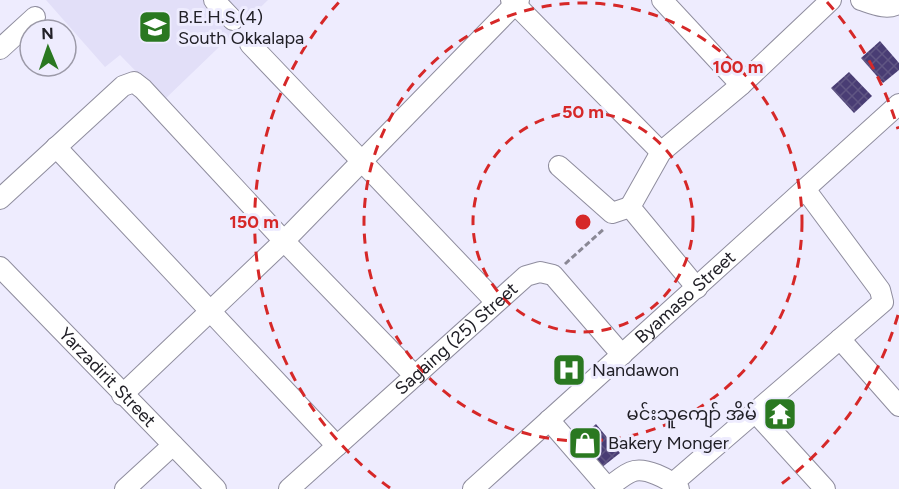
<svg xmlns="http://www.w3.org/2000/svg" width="899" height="489" font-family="Figtree,'Noto Sans Myanmar',sans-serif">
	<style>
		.built { fill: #e2dff8 }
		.building { fill: url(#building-cross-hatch) }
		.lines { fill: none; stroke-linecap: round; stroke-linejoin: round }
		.minor-casing { stroke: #8f8d9e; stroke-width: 22 }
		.path { stroke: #8a8895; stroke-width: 3; stroke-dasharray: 6 3; stroke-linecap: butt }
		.minor { stroke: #fff; stroke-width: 20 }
		.ring { fill: none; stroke: #d62828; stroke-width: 3; stroke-dasharray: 10 8 }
		.labels { text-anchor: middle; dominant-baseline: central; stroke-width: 6; stroke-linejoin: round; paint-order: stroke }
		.poi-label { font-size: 18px; fill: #212027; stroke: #eeecfe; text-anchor: start }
		.street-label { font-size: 18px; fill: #212027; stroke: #eeecfe }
		.centre { fill: #d62828; stroke: #eeecfe; stroke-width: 3 }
		.ring-label { font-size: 18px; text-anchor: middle; font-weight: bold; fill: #d62828; stroke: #eeecfe; stroke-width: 6; stroke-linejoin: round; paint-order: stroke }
	</style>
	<defs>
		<pattern id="building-cross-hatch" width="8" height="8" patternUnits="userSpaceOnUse" patternTransform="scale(1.5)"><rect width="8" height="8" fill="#493d74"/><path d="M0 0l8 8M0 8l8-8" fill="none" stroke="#605683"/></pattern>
	</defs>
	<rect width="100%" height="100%" fill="#eeecfe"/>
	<path class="built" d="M46,0H268L164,100L120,55L105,67Z"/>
	<g class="building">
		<path d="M880,41L899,63V70L883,83L861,58Z"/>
		<path d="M849,72L872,96L854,113L831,88Z"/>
		<path d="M596,424L620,453L601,468L578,439Z"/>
	</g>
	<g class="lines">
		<defs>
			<g id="minor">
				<path d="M214,0L233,20"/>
				<path d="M511,0L661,152"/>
				<path d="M662,0L741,85"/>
				<path d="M861,0C873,4 888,11 899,3"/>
				<path d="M250,44L496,302"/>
				<path d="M0,49L35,17"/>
				<path d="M56,147L337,446"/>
				<path d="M559,166L612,213L630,207"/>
				<path d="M0,199L123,86L134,82L143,89L284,241L415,376"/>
				<path id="s1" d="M0,267L216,489"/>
				<path d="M697,288L630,207L661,152L741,85L831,0"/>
				<path d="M840,339L899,406"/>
				<path d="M122,395L284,241L519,0"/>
				<path d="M755,412L825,489"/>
				<path d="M549,420L608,488"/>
				<path d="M673,483L883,302L880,290L805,189"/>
				<path d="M125,489L173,445"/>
				<path id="s2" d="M289,489L526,276L540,272L553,275L622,355"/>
				<path id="s3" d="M473,489L899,104"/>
				<path d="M607,489C614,483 622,476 631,472C644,466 670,479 679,489"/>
			</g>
		</defs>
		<use href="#minor" class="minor-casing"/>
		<path class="path" d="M565,264L605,228"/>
		<use href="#minor" class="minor"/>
	</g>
	<g class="ring">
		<circle cx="583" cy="222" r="110"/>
		<circle cx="583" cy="222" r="219"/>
		<path d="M898 315A329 329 0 0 1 776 488M390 488A329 329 0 0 1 339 2M827 2A329 329 0 0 1 898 129"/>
	</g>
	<defs>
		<symbol id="school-square" viewBox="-11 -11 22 22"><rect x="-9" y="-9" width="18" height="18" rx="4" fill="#2a7821" stroke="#eeecfe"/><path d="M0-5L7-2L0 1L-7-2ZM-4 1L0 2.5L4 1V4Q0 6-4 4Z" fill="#fff"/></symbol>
		<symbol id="hospital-square" viewBox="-11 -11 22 22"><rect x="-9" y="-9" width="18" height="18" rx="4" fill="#2a7821" stroke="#eeecfe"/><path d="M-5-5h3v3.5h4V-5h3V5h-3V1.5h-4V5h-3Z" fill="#fff"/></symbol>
		<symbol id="temple-square" viewBox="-11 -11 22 22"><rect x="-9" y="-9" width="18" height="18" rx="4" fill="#2a7821" stroke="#eeecfe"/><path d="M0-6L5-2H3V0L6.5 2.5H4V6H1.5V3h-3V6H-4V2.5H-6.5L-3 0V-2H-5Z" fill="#fff"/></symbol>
		<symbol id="shop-square" viewBox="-11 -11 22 22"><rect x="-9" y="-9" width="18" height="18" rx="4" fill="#2a7821" stroke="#eeecfe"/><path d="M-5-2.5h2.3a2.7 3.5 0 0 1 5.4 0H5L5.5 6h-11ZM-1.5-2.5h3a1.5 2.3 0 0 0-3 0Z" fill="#fff"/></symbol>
	</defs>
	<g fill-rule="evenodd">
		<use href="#school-square" x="136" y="8" width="38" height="38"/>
		<use href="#hospital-square" x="550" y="351" width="38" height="38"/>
		<use href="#temple-square" x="761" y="395" width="38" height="38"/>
		<use href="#shop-square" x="566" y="424" width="38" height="38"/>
	</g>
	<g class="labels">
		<g class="poi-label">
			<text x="178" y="17">B.E.H.S.(4)<tspan x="178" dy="21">South Okkalapa</tspan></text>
			<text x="592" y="370">Nandawon</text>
			<text x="757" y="414" text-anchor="end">မင်းသူကျော် အိမ်</text>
			<text x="608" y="443">Bakery Monger</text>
		</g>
		<g class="street-label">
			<text stroke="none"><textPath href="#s3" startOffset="286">Byamaso Street</textPath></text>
			<text stroke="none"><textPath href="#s2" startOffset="225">Sagaing (25) Street</textPath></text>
			<text stroke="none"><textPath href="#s1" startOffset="154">Yarzadirit Street</textPath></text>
		</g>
	</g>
	<circle cx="583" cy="222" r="9" class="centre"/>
	<g class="ring-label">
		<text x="738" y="73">100 m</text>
		<text x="583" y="118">50 m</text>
		<text x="254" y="228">150 m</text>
	</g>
	<g transform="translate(48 48) rotate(358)"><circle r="28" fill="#eeecfe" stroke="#9c9aa8" stroke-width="1.5"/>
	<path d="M0-4.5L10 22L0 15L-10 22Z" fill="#2a7821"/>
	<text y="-9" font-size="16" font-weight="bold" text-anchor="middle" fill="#212027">N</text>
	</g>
</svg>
